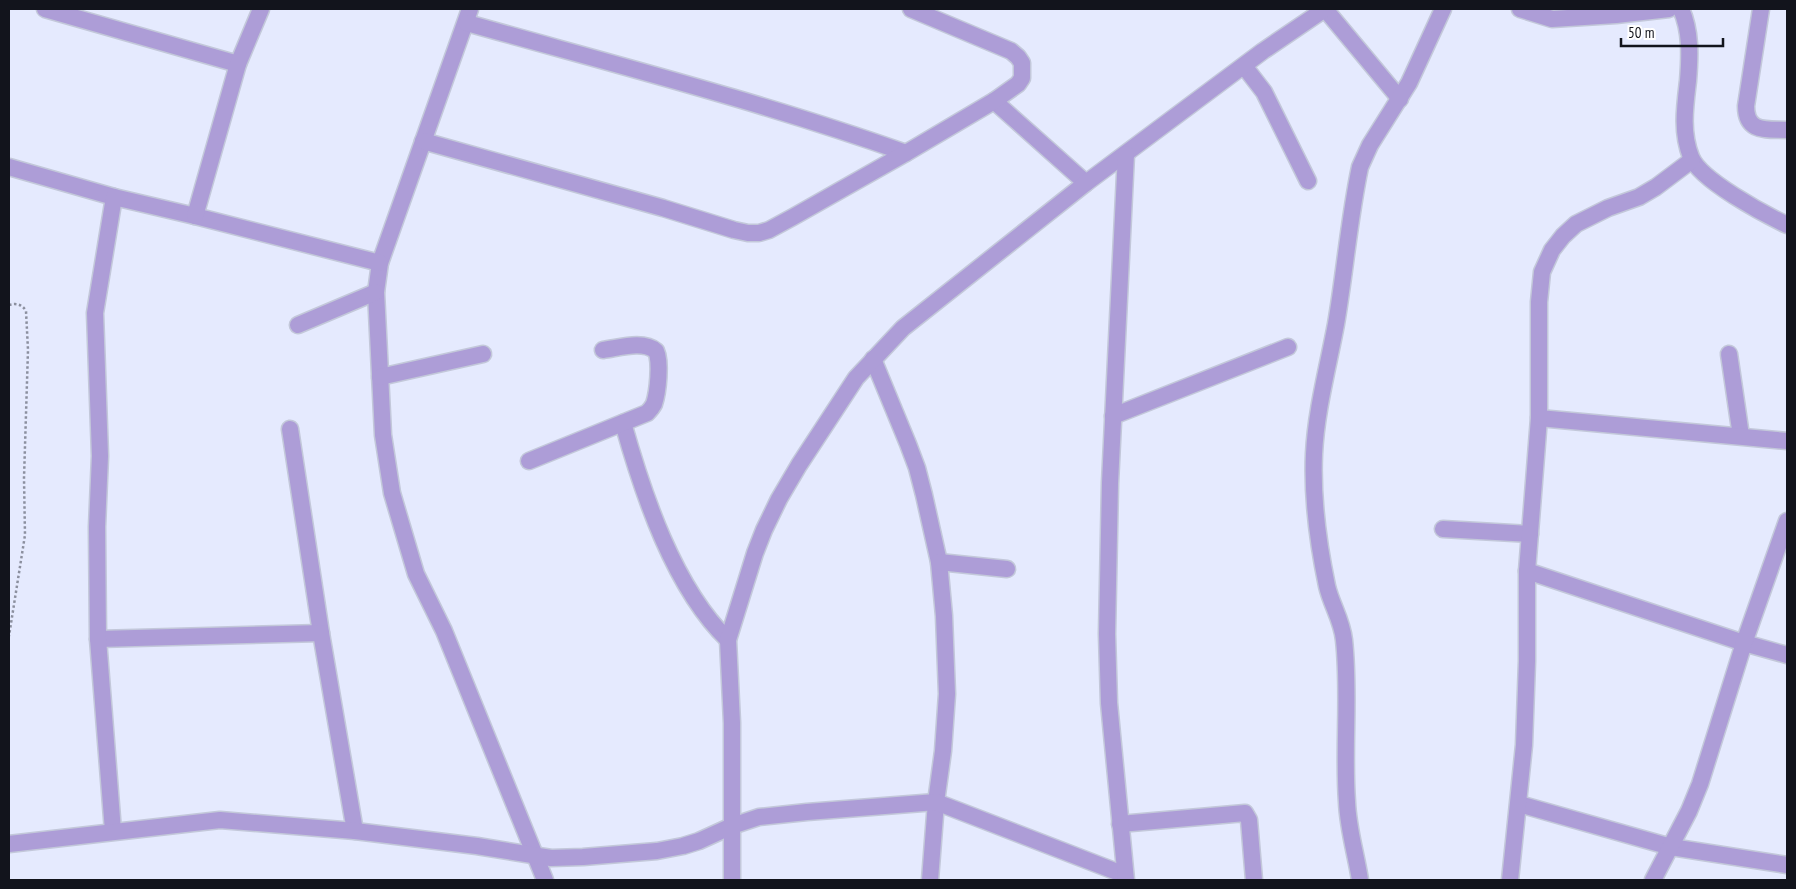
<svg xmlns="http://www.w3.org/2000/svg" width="1796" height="889" font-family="'PT Sans Narrow',sans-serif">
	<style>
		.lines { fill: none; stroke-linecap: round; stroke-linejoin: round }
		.street-casing { stroke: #c3c8da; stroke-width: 19 }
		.path { stroke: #8b8f9e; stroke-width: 2.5; stroke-dasharray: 2.5 2.5; stroke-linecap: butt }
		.street { stroke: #ad9dd7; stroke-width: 16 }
	</style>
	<rect width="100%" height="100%" fill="#e5eafe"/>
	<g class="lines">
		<defs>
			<g id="street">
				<path d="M45,9L238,64"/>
				<path d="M470,9L380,263L376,292L383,435L392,493L416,574L444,631L545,880"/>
				<path d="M1325,9L1400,99"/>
				<path d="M1520,9L1552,19L1616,15L1669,9"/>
				<path d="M1681,9C1691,31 1690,56 1688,81C1685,106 1681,132 1691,157C1700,180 1764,214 1787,225"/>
				<path d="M1761,9L1746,106C1746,133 1766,129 1787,130"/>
				<path d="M467,23C613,64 762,102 906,153"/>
				<path d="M1244,66L1264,92L1308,181"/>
				<path d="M994,101L1086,183"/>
				<path d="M423,141L663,208L734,230L748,233H759L769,230L793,217L906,153L994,101L1018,84L1022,78V63L1018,57L1011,51L911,9"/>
				<path d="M9,167L114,197L195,216L380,263"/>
				<path d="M195,216L238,64L261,9"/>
				<path d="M298,325L376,292"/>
				<path d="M1729,354L1741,436"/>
				<path d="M873,359L908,444L917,468L924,495L939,562L944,616L947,694L943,751L936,802L930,880"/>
				<path d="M380,377L483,354"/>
				<path d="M1113,416L1288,347"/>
				<path d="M1539,418L1787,441"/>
				<path d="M623,423C643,494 674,588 728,640"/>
				<path d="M290,429L321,633"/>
				<path d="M529,461L647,413C650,410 652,408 654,404C658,392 661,362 656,351C643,340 619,348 603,350"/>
				<path d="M1443,529L1530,534"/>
				<path d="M939,562L1007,569"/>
				<path d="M1527,571L1744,643L1787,655"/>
				<path d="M98,639L321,633L355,831"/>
				<path d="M1519,804L1671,847L1787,865"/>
				<path d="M1120,824L1245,813L1249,820L1254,880"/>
				<path d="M113,831L98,639L97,527L100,456L95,313L114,197"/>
				<path d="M9,844L220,820L355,831L477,846L551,858L583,857L657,851L683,846L699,841L732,826L759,817L807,812L936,802L1125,875"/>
				<path d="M732,880V723L728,640L755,553L764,530L779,499L799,465L856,378L903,328L1086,183L1263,51L1325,9"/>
				<path d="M1126,880L1109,703L1107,634L1110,483L1126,154"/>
				<path d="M1360,880C1356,854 1348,829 1347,802C1343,748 1350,694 1344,640C1342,620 1331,604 1327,586C1318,543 1312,498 1314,454C1316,411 1328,367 1336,324C1345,272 1349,219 1360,167L1370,145L1409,83L1443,9"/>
				<path d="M1510,880L1524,745L1527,661V571L1539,418V302L1542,272L1552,250L1563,236L1576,224L1608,208L1639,197L1656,187L1692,160"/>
				<path d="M1653,880L1689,811L1700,784L1744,643L1787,521"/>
			</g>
		</defs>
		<use href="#street" class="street-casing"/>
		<path class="path" d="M9,305C16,303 22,304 26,311L28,350L24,478L25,535L9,636"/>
		<use href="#street" class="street"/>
	</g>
	<rect width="1796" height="889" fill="none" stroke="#12141c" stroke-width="20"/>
	<path d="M1621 38v8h102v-8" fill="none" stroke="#12141c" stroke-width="2.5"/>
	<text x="1628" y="38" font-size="15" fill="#12141c" stroke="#ffffff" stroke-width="4" paint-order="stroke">50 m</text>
</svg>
